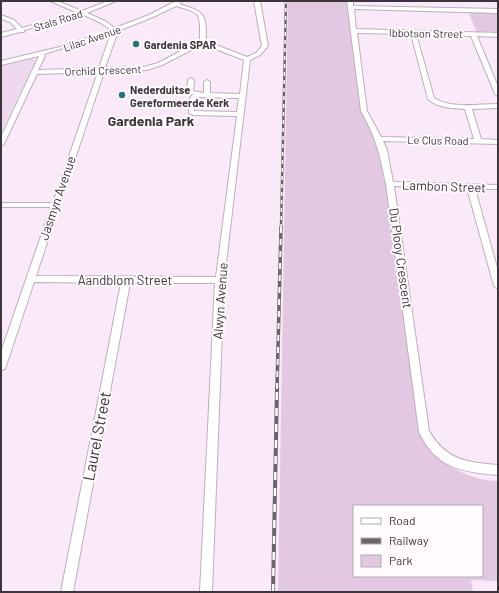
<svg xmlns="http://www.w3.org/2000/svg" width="499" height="593" font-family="Barlow,sans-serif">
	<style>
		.built { fill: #eed8ed }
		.green { fill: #e2c8e0; fill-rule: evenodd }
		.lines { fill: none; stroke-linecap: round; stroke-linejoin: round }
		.minor-casing { stroke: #beaebc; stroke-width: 2 }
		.minor { fill: #fff; fill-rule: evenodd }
		.rail-far2-casing { stroke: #6c636c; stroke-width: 2.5 }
		.rail-far1-casing { stroke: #6c636c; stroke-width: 3.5 }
		.rail-casing { stroke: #6c636c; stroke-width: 4 }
		.rail-far2 { stroke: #fffbfe; stroke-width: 1.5; stroke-dasharray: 4; stroke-linecap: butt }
		.rail-far1 { stroke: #fffbfe; stroke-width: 2; stroke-dasharray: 6; stroke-linecap: butt }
		.rail { stroke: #fffbfe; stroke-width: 2.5; stroke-dasharray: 8; stroke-linecap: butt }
		.poi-dot { fill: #2a727d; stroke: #fffbfe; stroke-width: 1.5 }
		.labels { text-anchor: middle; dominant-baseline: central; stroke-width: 4; stroke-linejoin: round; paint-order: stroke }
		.far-street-label { font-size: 11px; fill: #3c363c; stroke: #fffbfe }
		.far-poi-label { font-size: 11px; font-weight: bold; fill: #3c363c; stroke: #fffbfe; text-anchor: start }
		.street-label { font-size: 13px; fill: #3c363c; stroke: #fffbfe }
		.far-district-label { font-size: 14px; font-weight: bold; fill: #3c363c; stroke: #fffbfe }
		.near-street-label { font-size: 16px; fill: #3c363c; stroke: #fffbfe }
	</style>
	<rect width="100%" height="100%" fill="#fae9f9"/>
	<path class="built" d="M28,59L36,60L1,132V64Z"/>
	<g class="green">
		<path d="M288,1H349L361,112L379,141L431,450C449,469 472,480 498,481V581L471,580L473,592H278ZM354,506H482V576H354Z"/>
		<path d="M468,11L498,12V34L477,33Z"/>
	</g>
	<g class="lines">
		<defs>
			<g id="minor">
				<path d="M50,1H57L82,11L108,1H116L87,13L105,21L115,28L149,15L176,1H183L179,4C206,12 206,14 206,41L247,57L256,53L262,46L254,1H260L268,46L260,55L250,60L224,280L212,592H200L215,283H130L73,592H61L121,283L34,282L5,369L1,370V352L51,207H1V203H53L98,72L37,74L4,144L1,146V137L39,56L1,65V61L60,47L111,30L101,23L82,14L24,30V32H20L1,37V33L17,29L10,22L1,19V15L14,20L22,28L78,13ZM176,6L190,10L198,15L200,24V41L158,63L144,67L105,68L118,31L153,17ZM111,33L99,68L38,70L45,56L44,54ZM203,44L244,60L240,94L210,93V82L207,80L204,82V93L193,91L194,80L191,78L188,80L187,92L193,94L190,98L189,113L193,115L237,116L216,277L36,276L104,72L147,70L162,65ZM198,97L239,98L237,112L194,111L196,98Z"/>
				<path d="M347,1H353V6L498,9V13L354,9L356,29L498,33V37L477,36L498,87V96L495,94L471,36L416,34L434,98C452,109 477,104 498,104V108L472,109L481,139L498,140V144L383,141L387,150L393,182L498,185V189H475L498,271V289L494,286L467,188L394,186L429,431C447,461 466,462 498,465V475C461,472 436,468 419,432L386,184C380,155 376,137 361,111ZM357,33L411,34L428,99C437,108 453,108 465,109L474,139L381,137L367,111Z"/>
			</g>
		</defs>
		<use href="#minor" class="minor-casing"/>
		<use href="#minor" class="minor"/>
		<defs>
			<path id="rail-far2" d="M281,228L286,1"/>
			<path id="rail-far1" d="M277,389L281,227"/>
			<path id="rail" d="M273,592L277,388"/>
		</defs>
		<use href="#rail-far2" class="rail-far2-casing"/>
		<use href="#rail-far1" class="rail-far1-casing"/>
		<use href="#rail" class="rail-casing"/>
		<use href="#rail-far2" class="rail-far2"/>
		<use href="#rail-far1" class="rail-far1"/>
		<use href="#rail" class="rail"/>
	</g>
	<g class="poi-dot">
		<circle cx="136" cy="44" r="4"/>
		<circle cx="122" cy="95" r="4"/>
	</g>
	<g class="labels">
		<g class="far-street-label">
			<text transform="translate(58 20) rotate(-17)">Stals Road</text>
			<text transform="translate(426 33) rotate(1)">Ibbotson Street</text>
			<text transform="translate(92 38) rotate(-19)">Lilac Avenue</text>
			<text transform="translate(103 70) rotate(-2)">Orchid Crescent</text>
			<text transform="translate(438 140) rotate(1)">Le Clus Road</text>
		</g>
		<g class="far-poi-label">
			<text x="144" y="44">Gardenia SPAR</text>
			<text x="130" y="89">Nederduitse<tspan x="130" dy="13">Gereformeerde Kerk</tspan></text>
		</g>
		<g class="street-label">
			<text transform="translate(444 186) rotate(2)">Lambon Street</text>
			<text transform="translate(57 198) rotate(-71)">Jasmyn Avenue</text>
			<text transform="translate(401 258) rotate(82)">Du Plooy Crescent</text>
			<text x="125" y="280">Aandblom Street</text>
			<text transform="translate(220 301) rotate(-86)">Alwyn Avenue</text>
		</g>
		<g class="far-district-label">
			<text x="151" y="120">Gardenia Park</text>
		</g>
		<g class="near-street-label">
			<text transform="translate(96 436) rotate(-79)">Laurel Street</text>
		</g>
	</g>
	<rect width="499" height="593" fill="none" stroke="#3c363c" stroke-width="4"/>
	<rect x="353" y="505" width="130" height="72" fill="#fffbfe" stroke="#b1acb0"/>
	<rect x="361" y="518" width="20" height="6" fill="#ffffff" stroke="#b1acb0"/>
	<text x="389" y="525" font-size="12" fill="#3c363c">Road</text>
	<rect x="361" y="538" width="20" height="6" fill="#6c636c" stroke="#b1acb0"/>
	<text x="389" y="545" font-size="12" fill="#3c363c">Railway</text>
	<rect x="361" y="555" width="20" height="12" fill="#e2c8e0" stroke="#b1acb0"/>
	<text x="389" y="565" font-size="12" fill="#3c363c">Park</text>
</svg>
